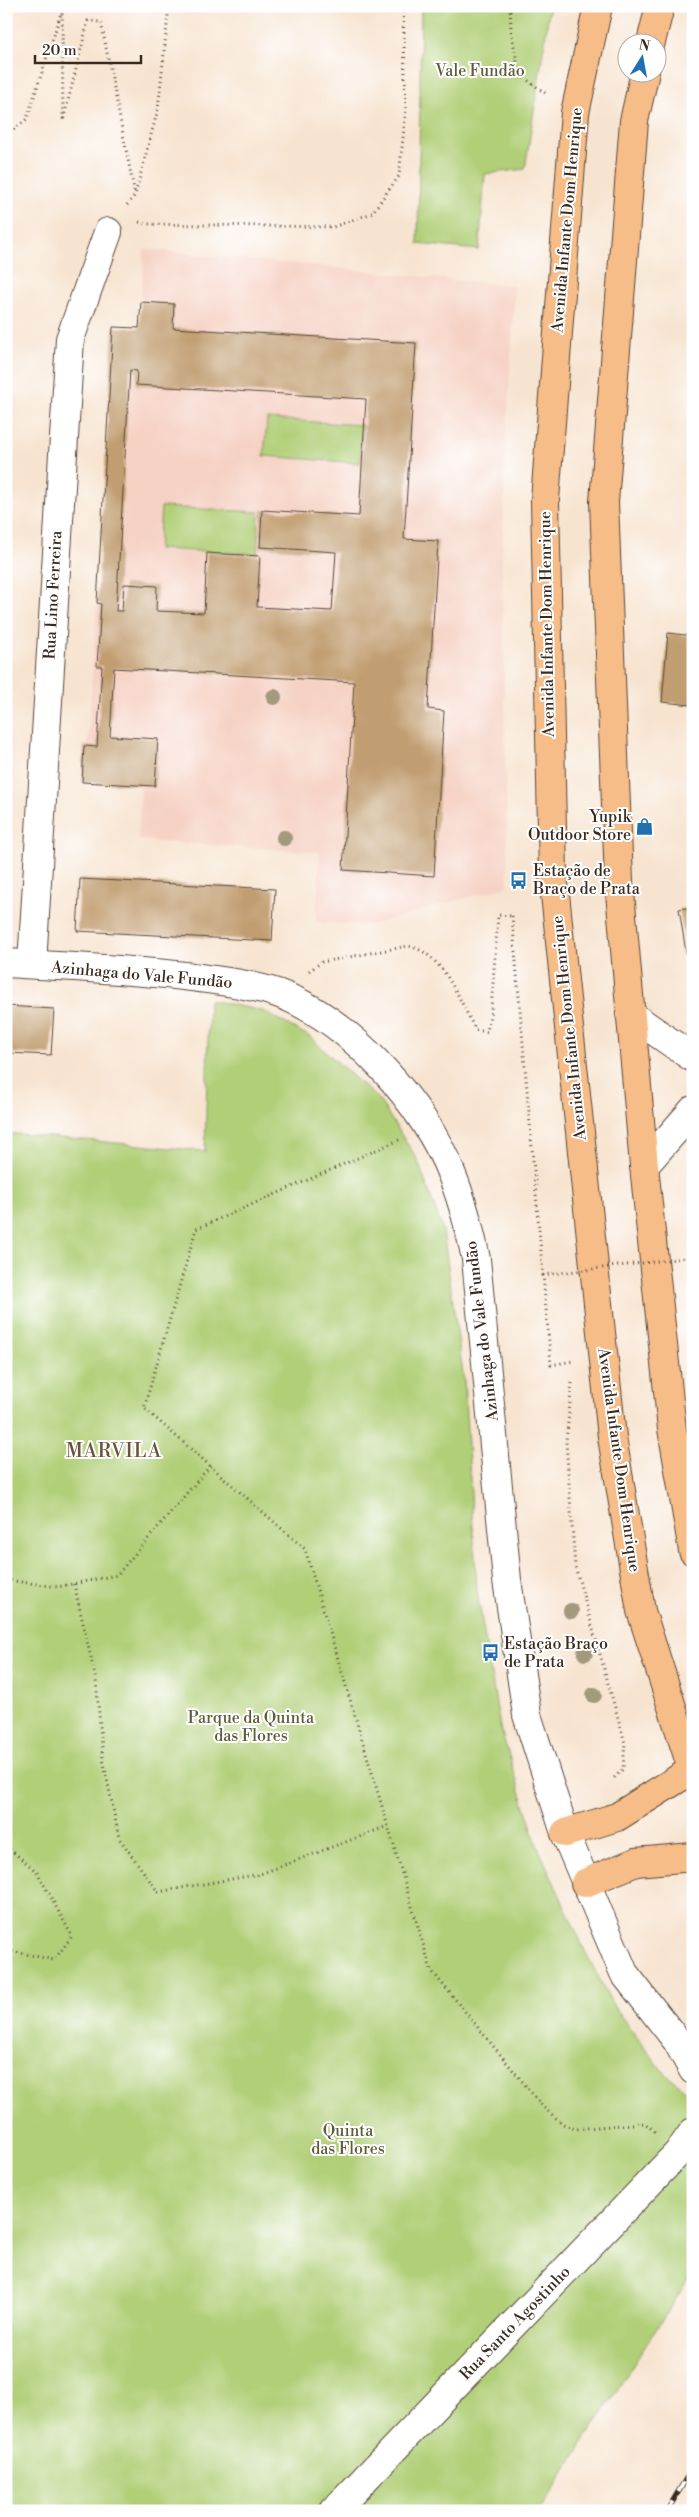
<svg xmlns="http://www.w3.org/2000/svg" width="699" height="2517" font-family="'Libre Bodoni',serif">
	<style>
		.built { fill: #f6d2c4 }
		.green { fill: #b0cf77; stroke: #767c4a }
		.building { fill: #c19e71; fill-rule: evenodd }
		.lines { fill: none; stroke-linecap: round; stroke-linejoin: round }
		.minor-casing { stroke: #574639; stroke-width: 30 }
		.primary-casing { stroke: #574639; stroke-width: 30 }
		.path { stroke: #574639; stroke-width: 3; stroke-dasharray: 1 4; stroke-linecap: butt }
		.minor { stroke: #fff; stroke-width: 28 }
		.primary { stroke: #f7bd88; stroke-width: 28 }
		.rail-casing { stroke: #3b2a1e; stroke-width: 5.5 }
		.rail { stroke: #fff; stroke-width: 4; stroke-dasharray: 11; stroke-linecap: butt }
		.path-bridge { stroke: #574639; stroke-width: 3; stroke-dasharray: 1 4; stroke-linecap: butt }
		.tree { fill: #a3997d }
		.labels { text-anchor: middle; dominant-baseline: central; stroke-width: 4; stroke-linejoin: round; paint-order: stroke }
		.park-label { font-size: 16px; fill: #5e5c39; stroke: #fff }
		.street-label { font-size: 16px; fill: #3b2a1e; stroke: #fff }
		.poi-label { font-size: 16px; fill: #3b2a1e; stroke: #fff; text-anchor: start }
		.quarter-label { font-size: 19px; letter-spacing: 1px; fill: #6a533b; stroke: #fff }
	</style>
	<rect width="100%" height="100%" fill="#fff"/>
	<filter id="ink" filterUnits="userSpaceOnUse"><feTurbulence type="fractalNoise" baseFrequency=".02" numOctaves="2"/><feDisplacementMap in="SourceGraphic" scale="10" xChannelSelector="R" yChannelSelector="G"/><feConvolveMatrix kernelMatrix="1 2 1 2 8 2 1 2 1" color-interpolation-filters="sRGB"/></filter>
	<filter id="wash" filterUnits="userSpaceOnUse"><feTurbulence type="fractalNoise" baseFrequency=".0096" numOctaves="4" result="noise"/><feDisplacementMap in="SourceGraphic" scale="20" xChannelSelector="R" yChannelSelector="G"/><feGaussianBlur stdDeviation="1.12" result="paint"/><feColorMatrix in="noise" values="0 0 0 0 0 0 0 0 0 0 0 0 0 0 0 0 0 1.4 0 .05"/><feComposite in="paint" operator="in"/></filter>
	<g filter="url(#wash)">
		<rect width="100%" height="100%" fill="#f7e4d0"/>
		<path class="built" d="M144,249L515,286L505,463L502,570L508,886L370,925L316,922L320,852L138,840L141,785L88,746L113,327L139,328Z"/>
		<g class="green">
			<path d="M421,6H550L525,169L485,174L479,250L418,244Z"/>
			<path d="M267,419L362,425L360,463L264,456Z"/>
			<path d="M161,507L259,512L257,554L158,549Z"/>
			<path d="M209,1000L263,1011L310,1037L379,1100L417,1159L443,1231L464,1381L477,1591L500,1727L537,1845L586,1953L614,2007L665,2074L693,2096V2272L539,2511H6V1133L205,1151Z"/>
		</g>
		<g id="blocks">
			<g class="building">
				<path d="M141,302L174,304L173,328L416,343L404,539L438,541L428,709L444,711L434,876L343,870L354,682L114,668L110,736L158,739L155,786L82,782L84,746L97,747L102,666H97L101,604L97,603L113,327L139,328ZM130,370L137,371L136,385L366,399L359,516L262,510L260,547L336,552L332,611L257,607L260,556L207,553L204,613L156,611L157,586L124,584L122,611H116Z"/>
				<path d="M668,633L693,636V705L662,702Z"/>
				<path d="M80,879L275,889L272,941L77,931Z"/>
				<path d="M693,907V988L692,989L679,909Z"/>
				<path d="M6,1006L54,1009L51,1055L6,1053Z"/>
			</g>
		</g>
	</g>
	<g filter="url(#ink)">
		<use href="#blocks" fill-opacity="0" stroke="#574639" stroke-width="1"/>
		<g class="lines">
			<defs>
				<g id="minor">
					<path d="M6,963C68,967 130,969 192,977C220,981 250,984 277,993C350,1019 425,1105 452,1175C463,1202 470,1230 476,1259L507,1580L527,1715L565,1833L624,1973L677,2041L693,2070"/>
					<path d="M32,964L70,339L108,232"/>
					<path d="M630,1014L693,1058"/>
					<path d="M644,1166L693,1110"/>
					<path d="M334,2511L678,2153L693,2132"/>
				</g>
				<g id="primary">
					<path d="M598,6L575,113L545,500L553,875L612,1437L641,1611L693,1772"/>
					<path d="M651,42L660,6"/>
					<path d="M645,72L634,121L604,502L619,881L644,1166L672,1429L693,1551"/>
					<path d="M565,1833L617,1817L692,1770"/>
					<path d="M585,1883L636,1862L693,1857"/>
				</g>
			</defs>
			<use href="#minor" class="minor-casing"/>
			<use href="#primary" class="primary-casing"/>
			<g class="path">
				<path d="M510,6L511,29L519,74L545,93"/>
				<path d="M6,136L27,119L62,10L63,121L88,21L101,22L135,195"/>
				<path d="M127,205L135,195L158,109L169,6"/>
				<path d="M139,222L145,224L333,227L372,213L399,176L406,109L403,6"/>
				<path d="M309,971L322,962L408,946C444,953 459,1001 476,1030L487,1032L491,1010L498,915L512,916"/>
				<path d="M399,1140L196,1229L144,1408L305,1549L431,1970L544,2108L563,2124L575,2129L645,2123L655,2132"/>
				<path d="M543,1275L551,1365L573,1361"/>
				<path d="M572,1383L566,1442L575,1566L625,1743L623,1769L614,1778"/>
				<path d="M6,1580L58,1587L117,1575L210,1466"/>
				<path d="M74,1584L96,1680L103,1759L119,1838L158,1892L260,1874L388,1826"/>
				<path d="M6,1846L37,1872L72,1936L54,1960L6,1950"/>
			</g>
			<use href="#minor" class="minor"/>
			<use href="#primary" class="primary"/>
			<defs>
				<g id="rail">
					<path d="M667,2511L693,2467"/>
					<path d="M690,2511L693,2506"/>
				</g>
			</defs>
			<use href="#rail" class="rail-casing"/>
			<use href="#rail" class="rail"/>
			<path class="path-bridge" d="M512,916L543,1275L693,1257"/>
		</g>
		<g class="tree">
			<circle cx="274" cy="697" r="8"/>
			<circle cx="284" cy="838" r="8"/>
			<circle cx="571" cy="1611" r="8"/>
			<circle cx="585" cy="1653" r="8"/>
			<circle cx="594" cy="1695" r="8"/>
		</g>
	</g>
	<defs>
		<symbol id="shop-bare" viewBox="-9 -9 18 18"><path d="M-5-2.5h2.3a2.7 3.5 0 0 1 5.4 0H5L5.5 6h-11ZM-1.5-2.5h3a1.5 2.3 0 0 0-3 0Z" fill="#1f6fb2" stroke="#fff" stroke-width="2.5" paint-order="stroke"/></symbol>
		<symbol id="bus-bare" viewBox="-9 -9 18 18"><path d="M-5-6H5V4H4V6H2V4H-2V6H-4V4H-5ZM-3.5-4V0h7V-4ZM-3.5 1.2v1.5H-2V1.2ZM2 1.2v1.5H3.5V1.2Z" fill="#1f6fb2" stroke="#fff" stroke-width="2.5" paint-order="stroke"/></symbol>
	</defs>
	<g fill-rule="evenodd">
		<use href="#shop-bare" x="632" y="814" width="25" height="25"/>
		<use href="#bus-bare" x="506" y="868" width="25" height="25"/>
		<use href="#bus-bare" x="478" y="1640" width="25" height="25"/>
	</g>
	<g class="labels">
		<g class="park-label">
			<text x="480" y="71">Vale Fundão</text>
			<text x="251" y="1718">Parque da Quinta<tspan x="251" dy="18">das Flores</tspan></text>
			<text x="348" y="2131">Quinta<tspan x="348" dy="18">das Flores</tspan></text>
		</g>
		<g class="street-label">
			<text transform="translate(567 220) rotate(-85)">Avenida Infante Dom Henrique</text>
			<text transform="translate(53 595) rotate(-87)">Rua Lino Ferreira</text>
			<text transform="translate(547 624) rotate(-91)">Avenida Infante Dom Henrique</text>
			<text transform="translate(142 975) rotate(5)">Azinhaga do Vale Fundão</text>
			<text transform="translate(569 1028) rotate(-96)">Avenida Infante Dom Henrique</text>
			<text transform="translate(482 1331) rotate(-97)">Azinhaga do Vale Fundão</text>
			<text transform="translate(619 1460) rotate(82)">Avenida Infante Dom Henrique</text>
			<text transform="translate(515 2323) rotate(-46)">Rua Santo Agostinho</text>
		</g>
		<g class="poi-label">
			<text x="631" y="817" text-anchor="end">Yupik<tspan x="631" dy="18">Outdoor Store</tspan></text>
			<text x="533" y="871">Estação de<tspan x="533" dy="18">Braço de Prata</tspan></text>
			<text x="504" y="1644">Estação Braço<tspan x="504" dy="18">de Prata</tspan></text>
		</g>
		<g class="quarter-label">
			<text x="114" y="1451">MARVILA</text>
		</g>
	</g>
	<rect width="699" height="2517" fill="none" stroke="#fff" stroke-width="25"/>
	<g transform="translate(642 58) rotate(11)"><circle r="24" fill="#ffffff" stroke="#b1aaa5"/>
	<path d="M0-4L9 19L0 12L-9 19Z" fill="#1f6fb2"/>
	<text y="-8" font-size="14" font-weight="bold" text-anchor="middle" fill="#3b2a1e">N</text>
	</g>
	<path d="M35 55v8h106v-8" fill="none" stroke="#3b2a1e" stroke-width="2.5"/>
	<text x="42" y="55" font-size="15" fill="#3b2a1e" stroke="#ffffff" stroke-width="4" paint-order="stroke">20 m</text>
</svg>
